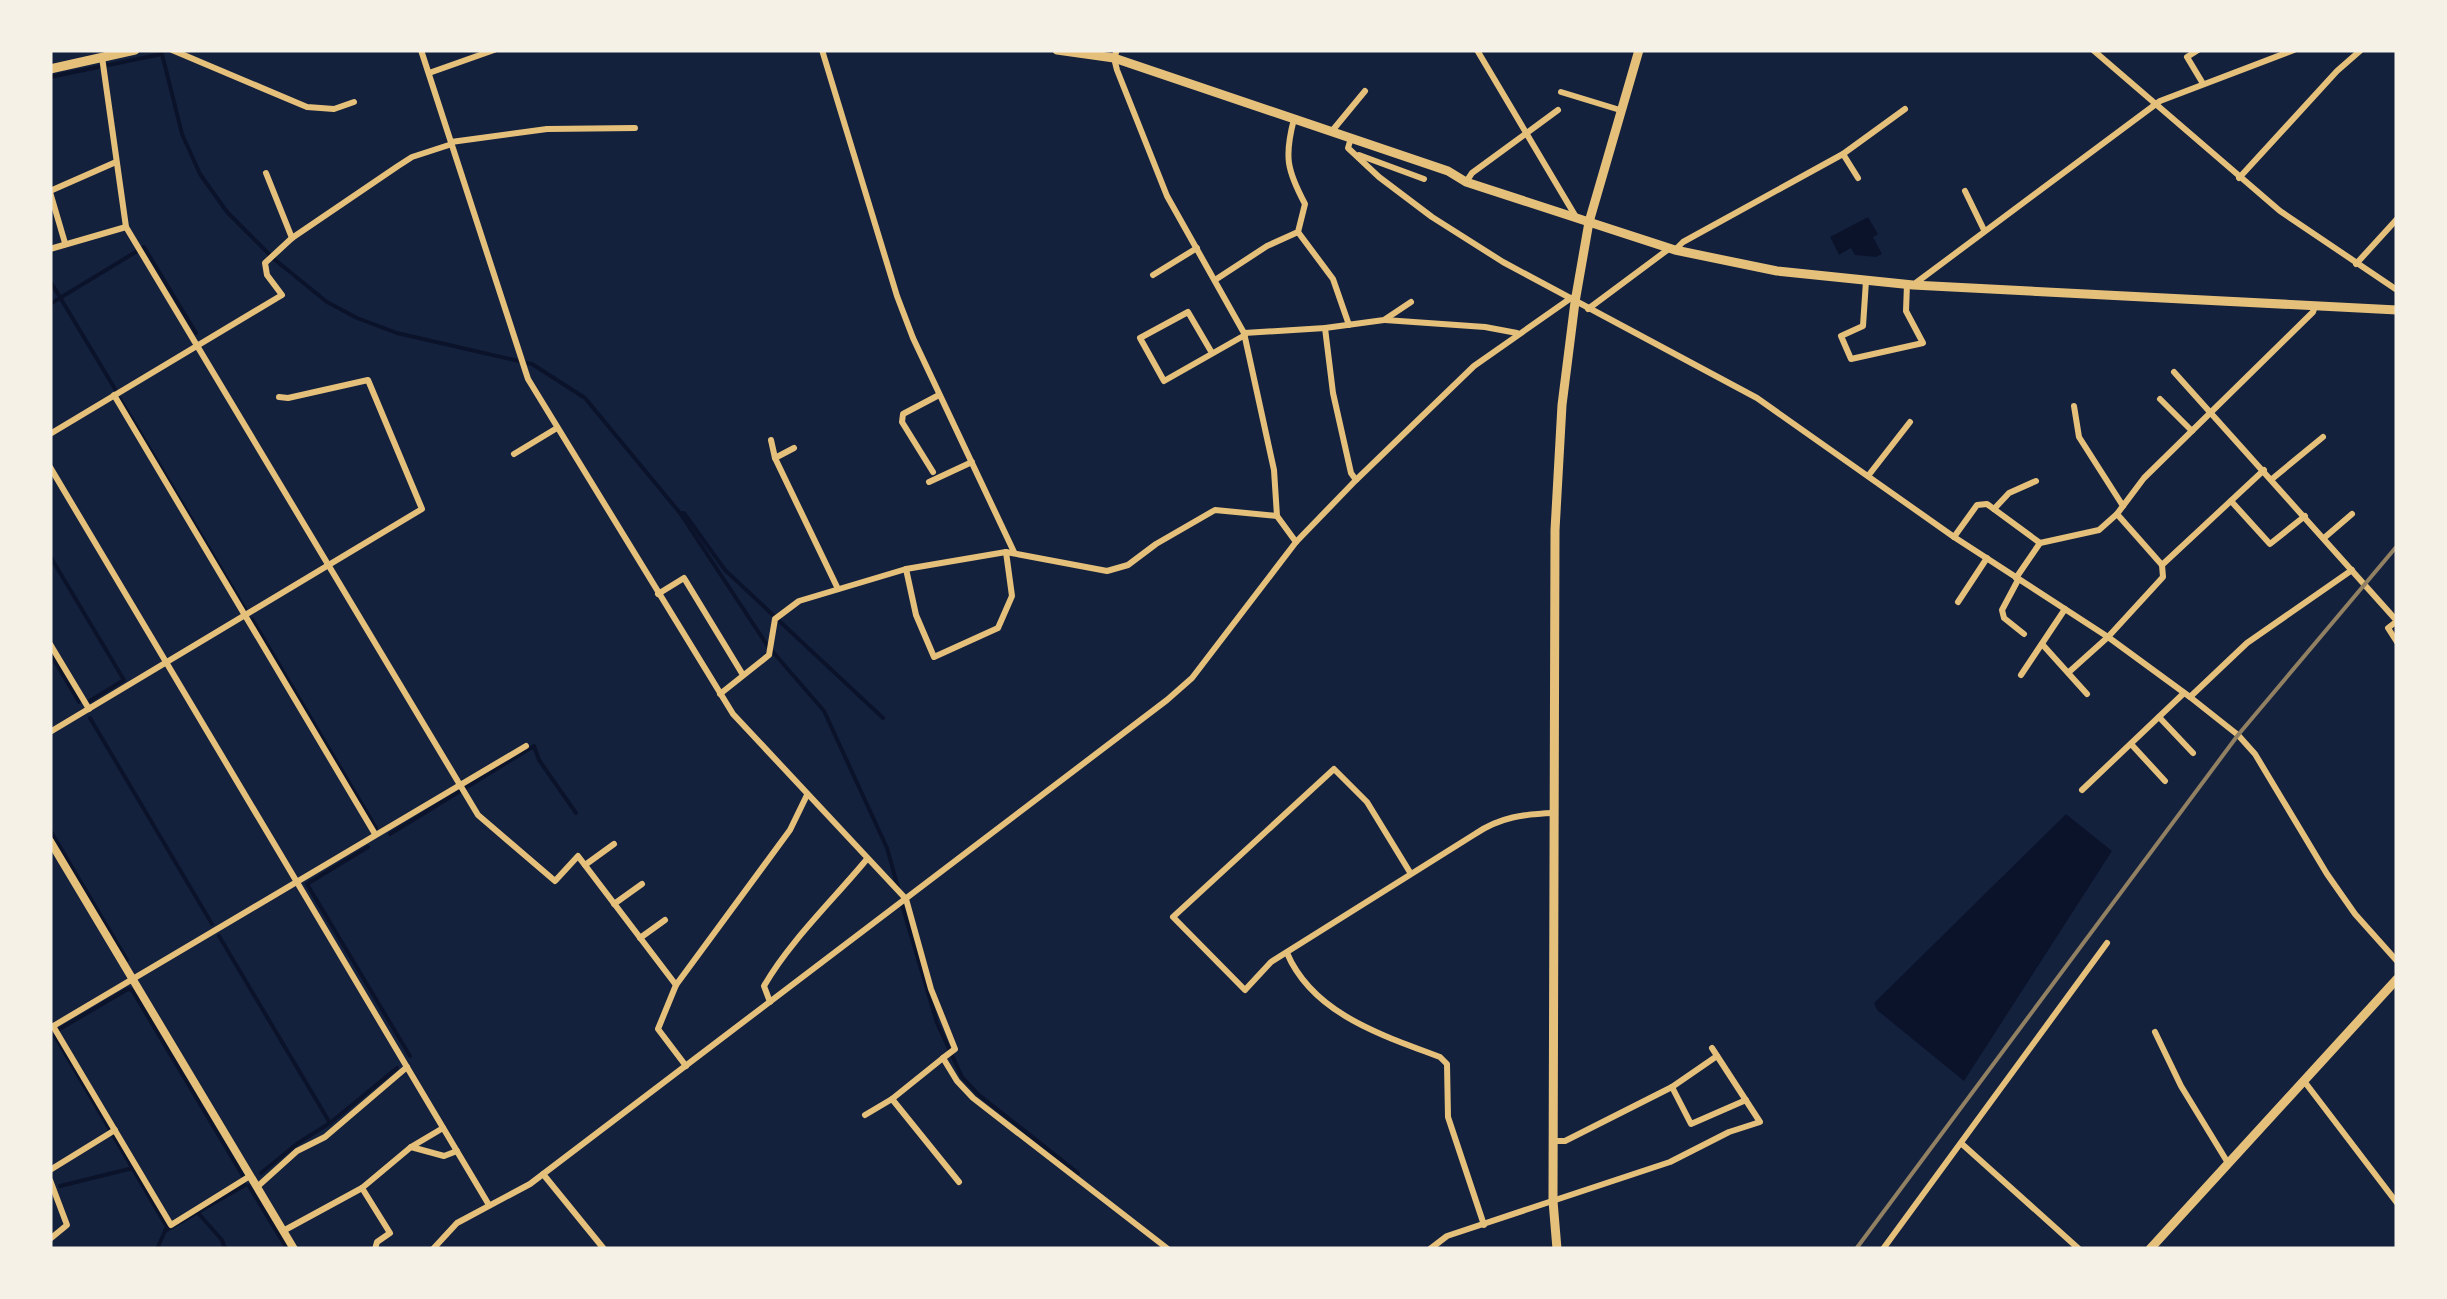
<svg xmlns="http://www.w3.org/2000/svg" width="2447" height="1299" font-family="Cabin,sans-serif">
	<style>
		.water { fill: #0b132b }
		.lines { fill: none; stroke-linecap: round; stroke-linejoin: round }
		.stream { stroke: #0b132b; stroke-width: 4 }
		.minor { stroke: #e5c07b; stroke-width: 6 }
		.tertiary { stroke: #e5c07b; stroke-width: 8 }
		.secondary { stroke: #e5c07b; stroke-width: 9 }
		.primary { stroke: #e5c07b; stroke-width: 9 }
		.rail { stroke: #918062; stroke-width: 4 }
	</style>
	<rect width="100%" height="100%" fill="#14213d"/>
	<g class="water">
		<path d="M1868,217L1878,234L1873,237L1882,254L1876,257L1855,255L1851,248L1839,255L1830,237Z"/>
		<path d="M2066,814L2112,851L1964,1081L1877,1010L1874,1003Z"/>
	</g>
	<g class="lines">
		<g class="stream">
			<path d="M50,77L162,54L182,134L200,174L227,212L274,259L327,302L357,318L397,333L532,364L585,398L680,513L767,645L824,711L887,848L899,891"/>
			<path d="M50,281L60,297"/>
			<path d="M61,299L115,389"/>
			<path d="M50,304L144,247L196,333"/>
			<path d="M120,399L245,609"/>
			<path d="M680,513H684L725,570L883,718"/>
			<path d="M50,556L124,680L88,702"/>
			<path d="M252,619L376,828"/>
			<path d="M50,653L79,702"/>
			<path d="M90,718L212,924"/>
			<path d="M50,830L127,960"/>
			<path d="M390,834L534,746L539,760L576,813"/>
			<path d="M368,847L307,884L410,1056"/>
			<path d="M902,905L937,1023L962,1077L979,1095L1078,1173"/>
			<path d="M219,936L330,1123"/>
			<path d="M58,1030L128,989L132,990L243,1176"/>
			<path d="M55,1036L110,1130"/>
			<path d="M113,1135L167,1227L165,1231"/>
			<path d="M261,1173L298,1143L330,1123L397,1068"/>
			<path d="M60,1186L133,1168"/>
			<path d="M249,1186L286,1247L284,1249"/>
			<path d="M198,1213L222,1240L225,1249"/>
			<path d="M157,1249L165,1231L245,1185"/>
		</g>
		<g class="minor">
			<path d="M172,50L307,107L334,109L354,102"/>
			<path d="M421,50L528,379L733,714L906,899L931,989L955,1049L943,1058L957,1081L973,1098L1168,1249"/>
			<path d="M822,50L897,296L913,338L1014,552"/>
			<path d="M1117,50L1114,58L1117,70L1167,196L1244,333L1274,470L1277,516L1296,542"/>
			<path d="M1477,50L1576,217"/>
			<path d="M2093,50L2280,211L2397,290"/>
			<path d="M2198,50L2187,57L2202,82"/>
			<path d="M102,57L126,227L478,815L555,881L578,856L676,985"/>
			<path d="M429,73L494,50"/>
			<path d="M1561,92L1620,110"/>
			<path d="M1332,131L1365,91"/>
			<path d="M1351,138L1348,148L1379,177L1432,217L1503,262L1757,398L1954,537L2108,637L2190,697L2238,735L2255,754L2327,874L2355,914L2397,961"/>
			<path d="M451,142L547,129L635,128"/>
			<path d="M1843,154L1858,178"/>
			<path d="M1359,155L1424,179"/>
			<path d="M266,173L292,238"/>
			<path d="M2239,178L2337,71L2361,50"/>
			<path d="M1466,182L1472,173L1558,110"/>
			<path d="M50,191L116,162"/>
			<path d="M1965,191L1984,230"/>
			<path d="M50,192L65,243"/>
			<path d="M1298,232L1333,279L1349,325"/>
			<path d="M50,249L126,227"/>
			<path d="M1675,250L1683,242L1843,154L1905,109"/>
			<path d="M2356,264L2397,219"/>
			<path d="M1153,275L1197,248"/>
			<path d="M1215,280L1267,246L1298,232L1305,204C1287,170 1284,157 1294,119"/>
			<path d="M1866,281L1863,326L1841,336L1851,359L1923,343L1906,311L1907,284"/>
			<path d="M1913,285L2160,101L2294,50"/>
			<path d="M1588,309L1670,248"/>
			<path d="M1385,320L1485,327L1517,333"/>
			<path d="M1325,328L1333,393L1351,473L1356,480"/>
			<path d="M1244,333L1325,328L1384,320L1411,302"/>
			<path d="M1212,353L1188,312L1140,338L1164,381L1245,335"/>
			<path d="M2174,372L2397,621L2388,628L2397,642"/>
			<path d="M114,395L375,834"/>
			<path d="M2160,399L2192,431"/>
			<path d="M2074,406L2079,437L2123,506"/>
			<path d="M50,434L282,295L267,275L265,263L292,238L398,166L412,157L452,144"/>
			<path d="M771,440L775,458L838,589"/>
			<path d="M514,454L557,428"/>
			<path d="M775,458L794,448"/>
			<path d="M50,467L489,1205"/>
			<path d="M933,472L902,422L903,414L939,395"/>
			<path d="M1868,476L1910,422"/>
			<path d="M2272,479L2323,437"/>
			<path d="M929,482L972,462"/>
			<path d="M2231,501L2270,544L2305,516"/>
			<path d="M1994,509L2009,493L2036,481"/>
			<path d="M2117,514L2162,565"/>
			<path d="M1954,537L1977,505L1987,504L2040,543"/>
			<path d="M2324,538L2352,514"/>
			<path d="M906,569L916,615L934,657L998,628L1012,596L1006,552"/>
			<path d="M2016,578L2040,543L2099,530L2117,514L2144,478L2313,312L2315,306"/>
			<path d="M2018,580L2002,610L2004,618L2024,634"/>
			<path d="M658,594L684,578L743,675"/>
			<path d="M1958,602L1987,558"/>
			<path d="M50,644L89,709"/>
			<path d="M2042,644L2087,694"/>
			<path d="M2069,672L2108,637L2163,577L2162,565L2264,470"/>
			<path d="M2021,675L2065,609"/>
			<path d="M720,694L769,655L775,619L799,601L906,569L1006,552L1107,571L1128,565L1156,544L1215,510L1277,516"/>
			<path d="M2190,697L2247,643L2352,570"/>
			<path d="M2159,717L2193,753"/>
			<path d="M50,732L422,509L368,380L288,398L279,397"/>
			<path d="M2131,744L2165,781"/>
			<path d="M2082,790L2184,693"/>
			<path d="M585,865L614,844"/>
			<path d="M1411,874L1367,802L1334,769L1173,917L1245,990L1271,962L1475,834C1500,817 1524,814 1554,813"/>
			<path d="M614,904L642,884"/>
			<path d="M640,938L665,920"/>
			<path d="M1287,953C1313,1014 1382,1035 1440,1057L1447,1064L1448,1117L1484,1225"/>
			<path d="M770,1002L764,986C789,942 834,899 867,859"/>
			<path d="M53,1026L171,1225L250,1176"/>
			<path d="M50,1028L526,746"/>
			<path d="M2155,1032L2181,1086L2228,1163"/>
			<path d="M686,1066L658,1029L676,985L790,830L807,795"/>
			<path d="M2304,1081L2397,1203"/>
			<path d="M1672,1087L1691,1124L1746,1100"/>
			<path d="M892,1099L959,1182"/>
			<path d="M865,1115L892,1099L943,1058"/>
			<path d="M1553,1141H1565L1672,1087L1717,1056"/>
			<path d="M1962,1144L2079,1249"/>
			<path d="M411,1147L444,1156L457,1151"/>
			<path d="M50,1170L115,1130"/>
			<path d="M543,1174L604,1249"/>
			<path d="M50,1180L67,1225L50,1239"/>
			<path d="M257,1187L297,1151L325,1137L407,1067"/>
			<path d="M362,1188L390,1233L377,1242L375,1249"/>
			<path d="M283,1231L362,1188L411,1147L443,1128"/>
			<path d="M433,1249L457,1223L530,1184L1167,700L1192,678L1296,542L1356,480L1474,366L1571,298"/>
			<path d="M1430,1249L1447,1236L1670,1162L1729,1132L1760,1122L1712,1048"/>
			<path d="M1883,1249L2107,943"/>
		</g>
		<path class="tertiary" d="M50,841L294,1249"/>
		<g class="secondary">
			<path d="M1557,1249L1553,1201L1555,530L1562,405L1575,302L1589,222L1639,50"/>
			<path d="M2150,1249L2397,979"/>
		</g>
		<g class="primary">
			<path d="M1057,50L1114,58L1448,171L1466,182L1675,250L1777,271L1913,285L2397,310"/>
			<path d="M50,69L135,50"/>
		</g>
		<path class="rail" d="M1856,1249L2238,735L2397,546"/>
	</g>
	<rect width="2447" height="1299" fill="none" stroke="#f6f1e7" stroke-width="105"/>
</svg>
